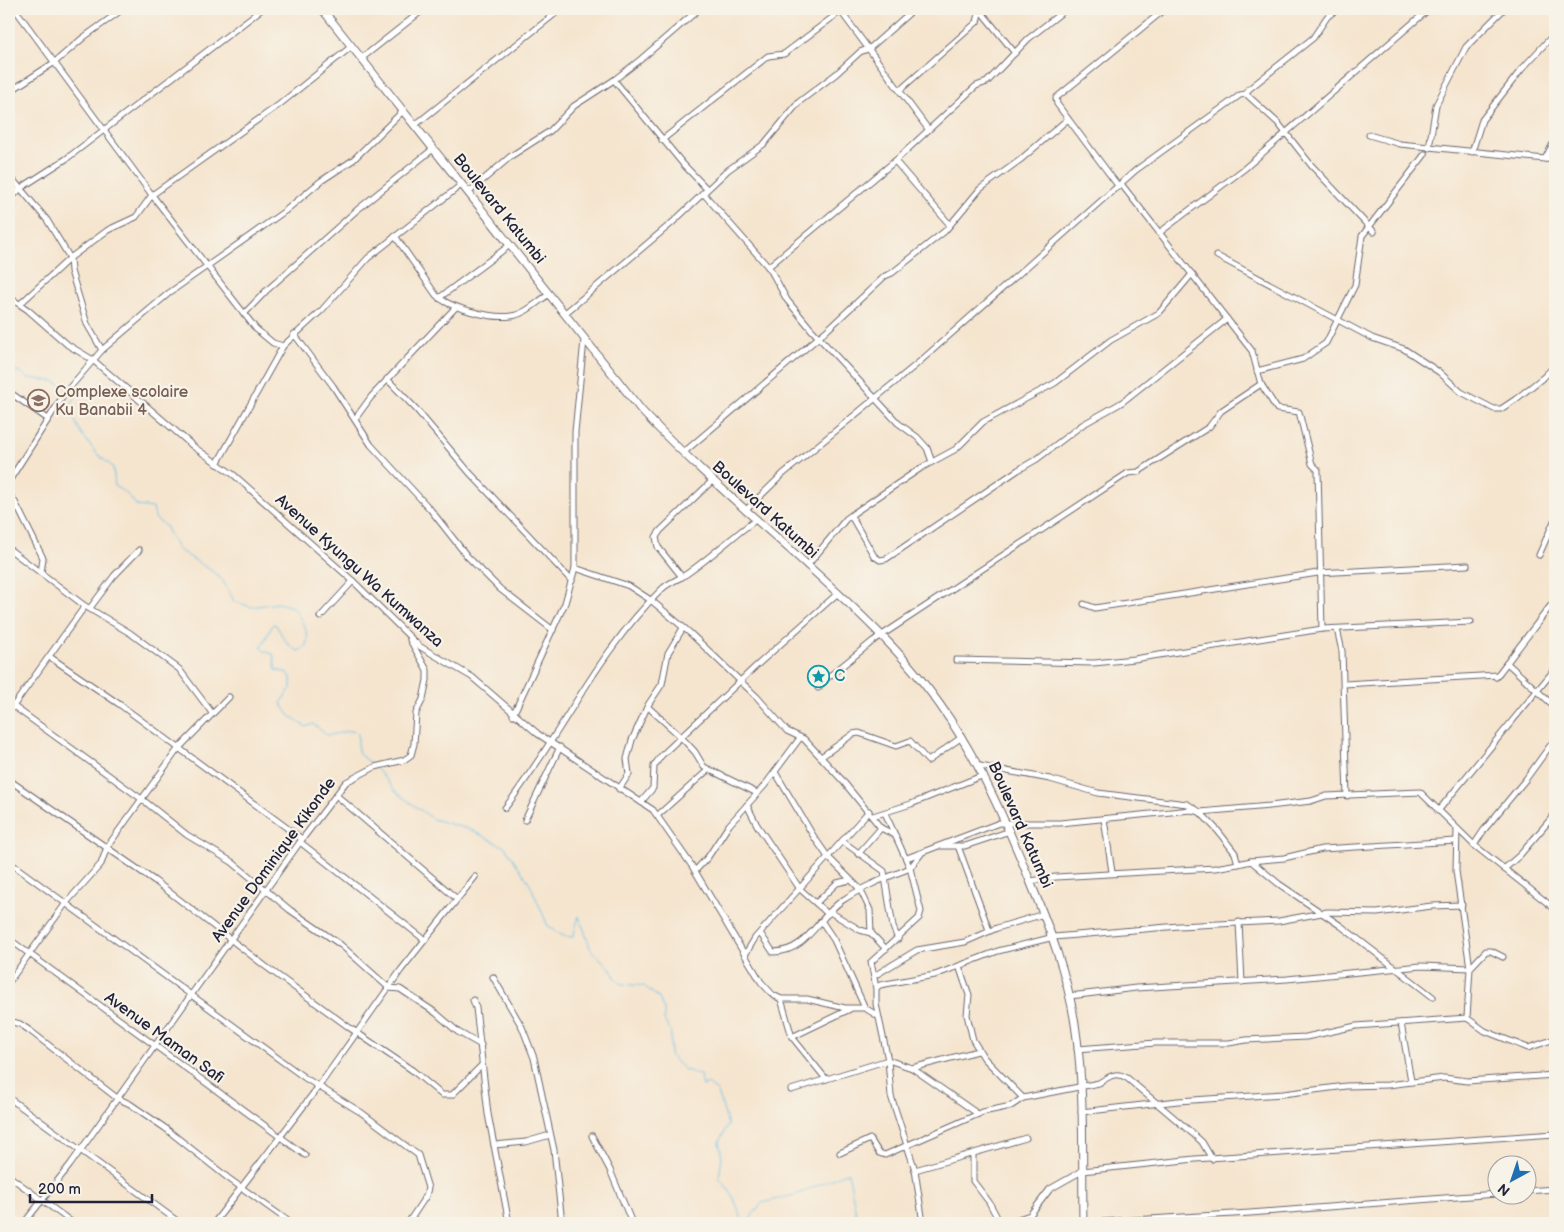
<svg xmlns="http://www.w3.org/2000/svg" width="1564" height="1232" font-family="'Balsamiq Sans',sans-serif">
	<style>
		.lines { fill: none; stroke-linecap: round; stroke-linejoin: round }
		.stream { stroke: #6cc1e9; stroke-width: 1 }
		.street-casing { stroke: #6c666f; stroke-width: 7 }
		.secondary-casing { stroke: #6c666f; stroke-width: 9 }
		.street { stroke: #fff; stroke-width: 5 }
		.secondary { stroke: #fff; stroke-width: 7 }
		.labels { text-anchor: middle; dominant-baseline: central; stroke-width: 4.5; stroke-linejoin: round; paint-order: stroke }
		.street-label { font-size: 16px; fill: #22223b; stroke: #f7f3e8 }
		.education-label { font-size: 16px; fill: #785e54; stroke: #f7f3e8; text-anchor: start }
		.culture-label { font-size: 16px; fill: #0d838f; stroke: #f7f3e8; text-anchor: start }
	</style>
	<rect width="100%" height="100%" fill="#f7f3e8"/>
	<filter id="ink" filterUnits="userSpaceOnUse"><feTurbulence type="fractalNoise" baseFrequency=".02" numOctaves="2"/><feDisplacementMap in="SourceGraphic" scale="10" xChannelSelector="R" yChannelSelector="G"/><feConvolveMatrix kernelMatrix="1 2 1 2 8 2 1 2 1" color-interpolation-filters="sRGB"/></filter>
	<filter id="wash" filterUnits="userSpaceOnUse"><feTurbulence type="fractalNoise" baseFrequency=".0096" numOctaves="4" result="noise"/><feDisplacementMap in="SourceGraphic" scale="20" xChannelSelector="R" yChannelSelector="G"/><feGaussianBlur stdDeviation="1.12" result="paint"/><feColorMatrix in="noise" values="0 0 0 0 0 0 0 0 0 0 0 0 0 0 0 0 0 1.4 0 .05"/><feComposite in="paint" operator="in"/></filter>
	<g filter="url(#wash)">
		<rect width="100%" height="100%" fill="#f5e5cf"/>
		<g class="lines">
			<g class="stream">
				<path d="M9,369L21,372L27,378L53,381L67,388"/>
				<path d="M71,388L75,389V396L70,411L81,433L97,454L113,467L115,486L127,494L137,506L153,508L155,518L165,526L177,549L212,571L223,581L234,601L251,607L278,603L293,607C300,619 319,643 298,651C286,645 283,636 276,625L273,624L261,648L264,651L273,654L276,670L288,673L291,677V688L281,703L289,715L306,727L313,724L327,735C337,735 344,730 355,731L358,734V753L374,766"/>
				<path d="M377,769L397,793L433,819L471,830L505,847L529,882L548,926L563,936L573,937L579,916L591,950L611,969L616,979L621,984L644,986L659,998L664,1010V1020L671,1033L670,1055L683,1069L700,1075L703,1086L708,1084L718,1092L728,1125L719,1142L722,1157L719,1178C732,1191 737,1205 743,1223"/>
				<path d="M749,1223L753,1214L762,1203L798,1194L848,1172L858,1223"/>
			</g>
		</g>
	</g>
	<g filter="url(#ink)">
		<g class="lines">
			<defs>
				<g id="street">
					<path d="M15,9L152,195L256,329L273,343L283,346"/>
					<path d="M839,9L928,129"/>
					<path d="M979,9L1015,53"/>
					<path d="M362,58L424,9"/>
					<path d="M614,80L683,164L707,189"/>
					<path d="M900,90L977,22L980,9"/>
					<path d="M9,92L55,62L84,37L123,9"/>
					<path d="M1246,94L1278,123L1311,165L1374,232"/>
					<path d="M415,125L561,9"/>
					<path d="M1369,135L1400,144L1555,160"/>
					<path d="M662,140L768,56L784,54L841,11"/>
					<path d="M1429,148L1436,105L1466,47L1504,9"/>
					<path d="M1472,152L1482,120L1521,70L1555,33"/>
					<path d="M1545,159L1555,140"/>
					<path d="M895,161L950,225"/>
					<path d="M9,175L47,220L70,258L71,271L87,324L102,350"/>
					<path d="M1122,185L1252,351L1261,384L1277,409L1299,412L1312,464L1318,470L1322,629"/>
					<path d="M1119,187L1057,104L1056,98L1165,9"/>
					<path d="M469,192L511,156L550,131L574,106L614,80L640,60L699,9"/>
					<path d="M703,193L770,269L787,300L811,329L898,423L917,437L927,448L932,462"/>
					<path d="M9,200L21,188L66,159L262,9"/>
					<path d="M1159,233L1244,169L1429,9"/>
					<path d="M395,236L436,295C449,308 492,319 511,316C524,315 537,302 548,295"/>
					<path d="M1217,256L1372,338L1404,349L1439,372L1461,392L1494,409H1501L1516,399L1545,376L1555,365"/>
					<path d="M768,267L895,161L976,86L987,82L1028,39L1066,9"/>
					<path d="M9,297L28,310L68,345L93,360L194,447L234,475L353,581L419,646L472,677L538,734L653,810L692,866L761,982L773,995L781,999H807L845,1008H865L878,1016"/>
					<path d="M439,298L510,245"/>
					<path d="M20,304L70,258L108,230L136,217L152,195L280,104L352,46"/>
					<path d="M244,314L266,291L357,210L433,149"/>
					<path d="M564,314L673,222L728,170L764,144L799,102L836,74L860,52L870,48L914,9"/>
					<path d="M294,334L333,386L371,445L430,509L467,556L500,589L553,630"/>
					<path d="M1257,371L1303,359L1326,343L1355,285L1362,236L1425,154"/>
					<path d="M387,379L416,409L469,472L572,581"/>
					<path d="M9,392L48,419"/>
					<path d="M355,419L371,397L456,307"/>
					<path d="M683,453L826,331L885,276L892,273L945,231L980,189L1020,160L1068,119"/>
					<path d="M217,464L283,346L322,310L368,258L461,185"/>
					<path d="M9,481L65,393L102,350L169,293L285,211L321,181L353,160L403,111"/>
					<path d="M9,495L15,502L43,558L41,573"/>
					<path d="M746,510L783,474L917,364L1136,170L1240,95L1246,94L1249,89L1313,38L1327,17L1337,9"/>
					<path d="M851,516L874,556L880,560L886,559L1018,470L1037,459L1082,425L1121,403L1227,319"/>
					<path d="M9,549L85,606L9,712"/>
					<path d="M1539,555L1555,519"/>
					<path d="M807,566L846,519L854,513L921,468L956,449L983,422L1055,383L1111,340L1159,313L1192,274"/>
					<path d="M575,568L629,586L652,601L690,633L757,697L787,731L804,739L842,780L881,828L895,835"/>
					<path d="M682,577L658,547L656,537L660,531L712,481"/>
					<path d="M1084,604L1095,608L1318,573L1467,565"/>
					<path d="M85,606L130,633L179,669L212,713"/>
					<path d="M90,608L114,576L139,550"/>
					<path d="M320,617L353,581"/>
					<path d="M1337,629L1342,651L1347,796"/>
					<path d="M50,657L119,704L302,839"/>
					<path d="M956,660L1094,663L1134,659L1322,629L1471,622"/>
					<path d="M1507,663L1555,707"/>
					<path d="M1496,677L1555,600"/>
					<path d="M1344,684L1498,675"/>
					<path d="M818,688L826,679L873,641L1128,473L1138,472L1209,427L1221,411L1261,384"/>
					<path d="M9,703L143,800L187,835L232,862L290,910L341,945L389,988L400,989L436,1013L458,1032L481,1045"/>
					<path d="M648,707L681,737L695,752L704,767L757,793"/>
					<path d="M513,715L565,603L575,568V432L584,340"/>
					<path d="M821,757L853,734L859,733L896,746L910,741L928,761L962,737"/>
					<path d="M980,766L1050,779L1098,793L1187,804L1200,812L1218,831L1235,853L1238,864L1251,861L1279,884L1341,926L1433,997"/>
					<path d="M775,772L814,837L828,857L860,889L870,910L871,933"/>
					<path d="M9,780L155,881L265,966L350,1028L412,1070L442,1095H452L482,1065"/>
					<path d="M619,789L629,774L627,759L632,740L648,705L662,684L668,653L683,628"/>
					<path d="M337,796L457,899"/>
					<path d="M641,802L653,788L654,766L661,756L755,667L837,594"/>
					<path d="M747,805L757,825L800,889L828,914"/>
					<path d="M505,808C560,737 597,652 662,589C669,582 680,579 688,573C712,556 733,536 757,519"/>
					<path d="M1438,811L1555,669"/>
					<path d="M658,815L708,770"/>
					<path d="M873,816L911,804L984,775"/>
					<path d="M1104,819L1112,872"/>
					<path d="M525,820L560,747"/>
					<path d="M1457,829L1456,871L1470,968L1467,1018"/>
					<path d="M842,841L884,871L893,927L898,939"/>
					<path d="M300,842L425,940"/>
					<path d="M1474,845L1484,830L1526,779L1555,739"/>
					<path d="M941,846H965L1010,831"/>
					<path d="M958,846L989,930"/>
					<path d="M858,854L881,828"/>
					<path d="M921,854L910,868L921,911L919,918L871,962L876,988V1004L888,1060L891,1096L915,1170L923,1223"/>
					<path d="M907,858L999,823H1060L1191,810L1200,812L1270,806L1311,801L1326,796L1420,792L1474,845L1555,909"/>
					<path d="M1251,861L1284,858L1322,849L1456,841"/>
					<path d="M9,862L305,1078L362,1113L418,1155L428,1188L426,1196L408,1223"/>
					<path d="M1504,869L1520,855L1555,814"/>
					<path d="M695,871L708,857L729,825L765,785L800,738"/>
					<path d="M1031,881L1056,877L1215,868L1238,864"/>
					<path d="M816,903L837,883L850,880"/>
					<path d="M830,912L860,930L871,933L886,949"/>
					<path d="M822,922L834,940L865,1008"/>
					<path d="M1239,922L1242,982"/>
					<path d="M760,933L773,952C808,952 818,916 843,900C864,886 886,878 910,868L885,813"/>
					<path d="M9,939L305,1155"/>
					<path d="M745,955L755,938L869,811"/>
					<path d="M959,966L969,995L967,1015L973,1040L984,1058L1023,1098"/>
					<path d="M874,976L917,950L965,942L997,928L1044,914"/>
					<path d="M493,977L522,1027L534,1058L554,1150L562,1223"/>
					<path d="M9,982L66,903L101,864L107,847L178,749L229,697"/>
					<path d="M876,988L880,985L935,975L998,951L1054,937L1179,926L1279,921L1327,912L1377,913L1432,906L1462,905"/>
					<path d="M1070,996L1136,988L1287,979L1421,966L1470,968L1486,951H1491L1503,957"/>
					<path d="M781,999L792,1037L826,1079"/>
					<path d="M473,1000L476,1008L488,1114L509,1223"/>
					<path d="M9,1021L20,1024L29,1030L117,1098L130,1104L165,1128L228,1178L291,1223"/>
					<path d="M1401,1023L1411,1081"/>
					<path d="M792,1037L850,1009"/>
					<path d="M1077,1049L1156,1043H1229L1246,1040L1306,1037L1356,1026L1467,1018L1485,1031L1528,1048L1555,1039"/>
					<path d="M912,1068L978,1051"/>
					<path d="M791,1090L888,1060L912,1068L978,1114"/>
					<path d="M9,1098L180,1223"/>
					<path d="M1081,1112L1178,1101L1283,1094L1346,1086L1388,1085L1444,1078L1467,1081L1555,1075"/>
					<path d="M592,1136L610,1170L632,1223"/>
					<path d="M494,1145L526,1142L550,1135"/>
					<path d="M840,1153L870,1139L879,1153L885,1155L983,1112L1011,1106L1023,1098L1099,1083C1109,1077 1115,1071 1127,1078L1192,1133L1202,1142L1212,1159"/>
					<path d="M973,1155V1181L989,1202L1000,1223"/>
					<path d="M915,1170L1026,1138"/>
					<path d="M9,1176L73,1223"/>
					<path d="M1526,1191L1555,1189"/>
					<path d="M24,1223L70,1165L300,842L346,782L375,767L404,760L411,755L414,744L416,713L423,699L427,680V670L410,640"/>
					<path d="M214,1223L319,1086L401,970L475,877"/>
					<path d="M1006,1223L1030,1215L1050,1189L1082,1171L1195,1159L1555,1134"/>
					<path d="M1083,1223L1250,1213L1496,1194"/>
				</g>
				<path id="secondary" d="M322,9L642,411C717,491 806,558 883,637C955,710 990,783 1028,876C1048,925 1067,972 1075,1024C1085,1089 1082,1157 1083,1223"/>
			</defs>
			<use href="#street" class="street-casing"/>
			<use href="#secondary" class="secondary-casing"/>
			<use href="#street" class="street"/>
			<use href="#secondary" class="secondary"/>
		</g>
	</g>
	<defs>
		<symbol id="school-ring" viewBox="-11 -11 22 22"><circle r="9.5" fill="#f7f3e8" stroke="#8d6e63" stroke-width="1.5"/><path d="M0-5L7-2L0 1L-7-2ZM-4 1L0 2.5L4 1V4Q0 6-4 4Z" fill="#8d6e63"/></symbol>
		<symbol id="sight-ring" viewBox="-11 -11 22 22"><circle r="9.5" fill="#f7f3e8" stroke="#0f9aa8" stroke-width="1.5"/><path d="M0-6L1.8-2.2L6-1.7L2.9 1.2L3.7 5.4L0 3.3L-3.7 5.4L-2.9 1.2L-6-1.7L-1.8-2.2Z" fill="#0f9aa8"/></symbol>
	</defs>
	<g fill-rule="evenodd">
		<use href="#school-ring" x="26" y="388" width="25" height="25"/>
		<use href="#sight-ring" x="806" y="664" width="25" height="25"/>
	</g>
	<g class="labels">
		<g class="street-label">
			<text transform="translate(499 209) rotate(51)">Boulevard Katumbi</text>
			<text transform="translate(765 510) rotate(42)">Boulevard Katumbi</text>
			<text transform="translate(359 571) rotate(42)">Avenue Kyungu Wa Kumwanza</text>
			<text transform="translate(1020 825) rotate(66)">Boulevard Katumbi</text>
			<text transform="translate(274 860) rotate(-54)">Avenue Dominique Kikonde</text>
			<text transform="translate(164 1038) rotate(36)">Avenue Maman Safi</text>
		</g>
		<g class="education-label">
			<text x="55" y="392">Complexe scolaire<tspan x="55" dy="18">Ku Banabii 4</tspan></text>
		</g>
		<g class="culture-label">
			<text x="834" y="676">C</text>
		</g>
	</g>
	<rect width="1564" height="1232" fill="none" stroke="#f7f3e8" stroke-width="30"/>
	<g transform="translate(1512 1180) rotate(220)"><circle r="24" fill="#f7f3e8" stroke="#a29fa3"/>
	<path d="M0-4L9 19L0 12L-9 19Z" fill="#1f6fb2"/>
	<text y="-8" font-size="14" font-weight="bold" text-anchor="middle" fill="#22223b">N</text>
	</g>
	<path d="M30 1194v8h122v-8" fill="none" stroke="#22223b" stroke-width="2.5"/>
	<text x="38" y="1194" font-size="15" fill="#22223b" stroke="#f7f3e8" stroke-width="4" paint-order="stroke">200 m</text>
</svg>
